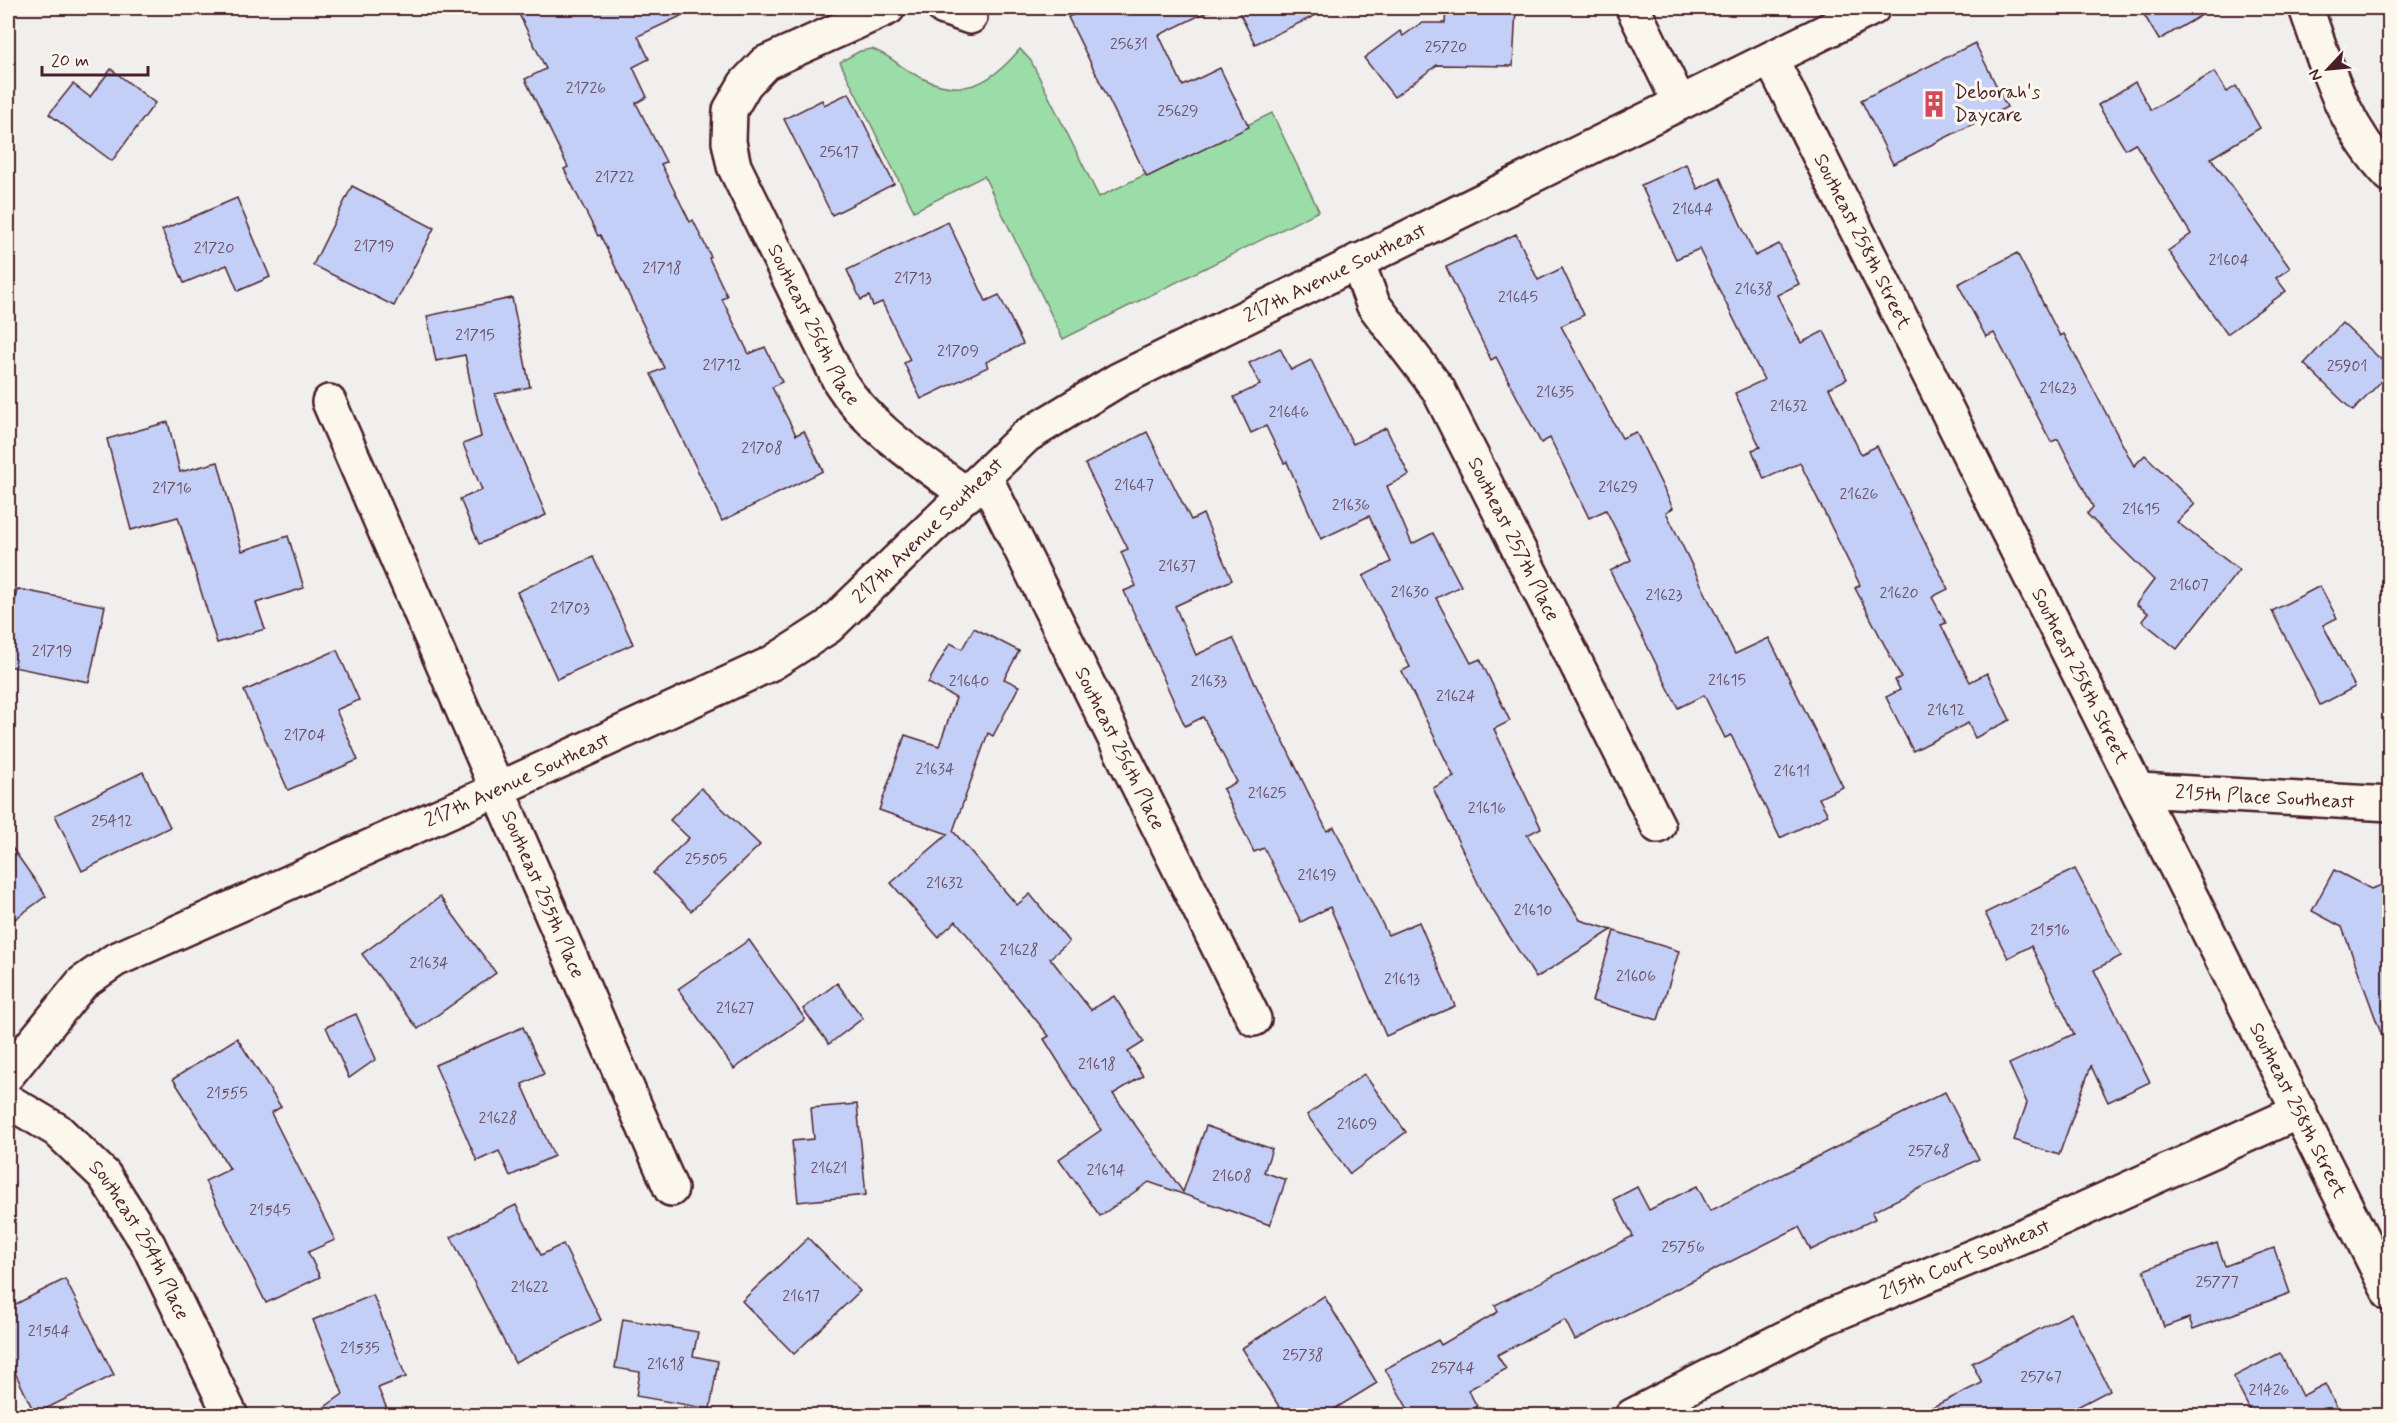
<svg xmlns="http://www.w3.org/2000/svg" width="2397" height="1423" font-family="Mynerve,sans-serif">
	<style>
		.green { fill: #9bdda8; stroke: #727e6a; stroke-width: 1.5 }
		.building { fill: #c4cff7; stroke: #4a1f2b; stroke-width: 1.5 }
		.lines { fill: none; stroke-linecap: round; stroke-linejoin: round }
		.minor-casing { stroke: #4a1f2b; stroke-width: 38 }
		.minor { stroke: #fbf7ec; stroke-width: 33 }
		.labels { text-anchor: middle; dominant-baseline: central; stroke-width: 6; stroke-linejoin: round; paint-order: stroke }
		.number-label { font-size: 16px; fill: #684b5e }
		.poi-label { font-size: 20px; fill: #4a1f2b; stroke: #fbf7ec; text-anchor: start }
		.street-label { font-size: 20px; fill: #4a1f2b; stroke: #fbf7ec }
	</style>
	<rect width="100%" height="100%" fill="#f0efee"/>
	<filter id="ink" filterUnits="userSpaceOnUse"><feTurbulence type="fractalNoise" baseFrequency=".0167" numOctaves="2"/><feDisplacementMap in="SourceGraphic" scale="12" xChannelSelector="R" yChannelSelector="G"/><feConvolveMatrix kernelMatrix="1 2 1 2 8 2 1 2 1" color-interpolation-filters="sRGB"/></filter>
	<g filter="url(#ink)">
		<path class="green" d="M872,49C888,54 898,65 912,73C958,99 987,89 1020,49L1031,61L1099,197L1272,113L1319,211L1063,339L984,176L914,211L840,62L860,51Z"/>
		<g class="building">
			<path d="M516,8H698L638,36L649,59L633,67L647,97L636,103L666,162L661,164L690,222L693,220L711,257L709,258L727,296L722,299L749,354L765,347L782,382L772,387L796,435L804,431L823,471L722,521L651,374L664,368L600,235L598,236L564,169L568,167L525,79L546,69Z"/>
			<path d="M1087,8H1215L1159,35L1183,86L1220,68L1249,127L1147,177L1068,17Z"/>
			<path d="M1237,8H1331L1255,44Z"/>
			<path d="M1446,8H1516L1513,66L1437,65L1394,97L1364,58L1400,31L1403,36L1421,23H1445Z"/>
			<path d="M2140,8H2214L2159,40Z"/>
			<path d="M1975,43L2007,107L1893,164L1861,100Z"/>
			<path d="M111,69L155,103L112,161L49,114L73,84L90,97Z"/>
			<path d="M2214,72L2227,92L2236,86L2260,128L2211,158L2290,268L2276,278L2286,291L2227,334L2168,251L2191,234L2135,143L2125,149L2098,105L2135,82L2151,110Z"/>
			<path d="M849,93L894,184L832,215L784,119L822,100L824,105Z"/>
			<path d="M1686,164L1698,189L1720,178L1755,256L1779,244L1799,284L1777,295L1801,343L1824,331L1847,379L1829,388L1861,454L1877,446L1948,589L1932,597L1946,623L1941,625L1970,682L1987,673L2010,720L1975,738L1968,723L1913,751L1886,697L1900,690L1895,680L1901,677L1855,588L1860,585L1800,463L1764,479L1752,450L1760,447L1735,393L1764,380L1699,249L1676,259L1641,185Z"/>
			<path d="M352,186L434,228L394,306L313,265Z"/>
			<path d="M237,198L270,277L238,291L227,265L184,283L162,230Z"/>
			<path d="M948,222L986,301L999,295L1023,344L986,362L988,367L921,399L904,363L910,360L882,302L873,306L869,296L861,300L847,270Z"/>
			<path d="M1516,234L1538,280L1562,268L1584,315L1561,326L1622,438L1636,432L1673,508L1666,512L1735,654L1769,638L1843,787L1819,798L1828,815L1780,838L1731,735L1725,738L1704,695L1678,708L1610,571L1631,560L1606,510L1589,518L1550,438L1541,443L1496,357L1491,360L1446,267Z"/>
			<path d="M2017,253L2060,336L2064,334L2134,466L2145,455L2195,504L2177,522L2239,570L2177,649L2142,621L2148,613L2136,604L2154,580L2087,514L2093,507L2058,439L2051,442L1994,333L1986,337L1958,284Z"/>
			<path d="M512,298L530,387L495,394L546,515L479,544L460,499L482,490L463,444L481,437L465,355L436,361L427,316Z"/>
			<path d="M2342,323L2390,368V372L2353,411L2304,364Z"/>
			<path d="M1280,348L1291,370L1311,360L1353,444L1386,428L1409,475L1387,486L1412,544L1433,533L1461,586L1436,598L1471,663L1480,659L1510,721L1494,729L1541,828L1527,835L1580,920L1612,930L1536,978L1485,898L1433,788L1454,777L1402,671L1410,667L1363,576L1391,562L1369,516L1321,539L1287,462L1284,463L1266,426L1251,433L1234,397L1260,385L1249,363Z"/>
			<path d="M168,422L180,472L218,462L242,551L288,536L304,588L256,603L265,629L217,643L178,517L131,530L107,439Z"/>
			<path d="M1147,432L1191,520L1203,514L1232,580L1175,606L1196,655L1233,638L1327,831L1334,827L1388,935L1419,922L1455,1006L1386,1036L1330,907L1301,922L1264,848L1254,852L1223,789L1237,782L1203,717L1185,726L1124,591L1136,586L1121,552L1128,549L1085,464Z"/>
			<path d="M593,557L633,644L557,679L517,592Z"/>
			<path d="M2320,586L2337,618L2323,625L2355,687L2320,705L2272,611Z"/>
			<path d="M17,589L105,606L89,682L8,666V635Z"/>
			<path d="M974,628L1019,651L1004,679L1019,686L993,736L988,733L953,831L1017,905L1030,894L1069,942L1050,958L1091,1010L1114,996L1144,1042L1128,1052L1143,1076L1113,1094L1183,1192L1206,1126L1272,1149L1264,1172L1286,1180L1270,1225L1149,1182L1100,1216L1059,1159L1101,1130L1044,1039L1049,1036L956,921L938,937L891,883L948,834L879,810L905,735L939,746L956,698L928,683L950,643L962,649Z"/>
			<path d="M337,650L359,700L336,710L358,760L288,790L244,691Z"/>
			<path d="M143,772L170,827L82,871L55,815Z"/>
			<path d="M701,788L760,845L691,911L653,873L689,838L670,820Z"/>
			<path d="M8,842L46,896L8,924Z"/>
			<path d="M2075,869L2121,956L2094,970L2150,1082L2108,1102L2091,1066L2059,1155L2014,1140L2027,1103L2009,1064L2074,1034L2031,946L2008,958L1985,913Z"/>
			<path d="M2334,870L2371,889L2390,882V1047H2386L2342,927L2312,911Z"/>
			<path d="M440,897L496,973L418,1029L362,954Z"/>
			<path d="M1614,931L1679,951L1658,1020L1592,1001Z"/>
			<path d="M749,940L805,1019L734,1069L678,989Z"/>
			<path d="M837,983L863,1018L829,1044L803,1009Z"/>
			<path d="M356,1014L376,1059L349,1078L326,1027Z"/>
			<path d="M523,1027L544,1074L522,1084L554,1156L510,1176L499,1151L477,1161L435,1065Z"/>
			<path d="M237,1038L281,1107L271,1113L335,1240L308,1252L320,1277L266,1303L205,1181L230,1169L173,1079Z"/>
			<path d="M1364,1074L1406,1132L1350,1174L1307,1115Z"/>
			<path d="M1945,1092L1979,1159L1872,1212L1875,1219L1811,1250L1799,1227L1575,1340L1565,1320L1497,1355L1506,1369L1468,1390L1477,1406L1460,1416H1412L1385,1369L1438,1340L1441,1345L1498,1312L1495,1305L1633,1236L1614,1199L1637,1187L1649,1210L1697,1186L1710,1211Z"/>
			<path d="M857,1104L866,1195L798,1202L792,1141L814,1139L811,1108Z"/>
			<path d="M516,1205L541,1255L563,1244L601,1320L515,1363L451,1237Z"/>
			<path d="M808,1238L860,1291L794,1354L742,1301Z"/>
			<path d="M2217,1243L2225,1266L2274,1248L2290,1293L2193,1329L2189,1318L2164,1327L2144,1270Z"/>
			<path d="M65,1279L114,1375L35,1414L8,1358V1308Z"/>
			<path d="M373,1295L406,1377L378,1388L390,1416H312L343,1394L313,1320Z"/>
			<path d="M1324,1296L1377,1383L1323,1416H1285L1242,1348Z"/>
			<path d="M2071,1313L2110,1390L2060,1416H1914L1982,1383L1972,1363Z"/>
			<path d="M623,1319L698,1332L693,1356L718,1361L710,1409L636,1396L640,1372L615,1368Z"/>
			<path d="M2280,1353L2302,1396L2325,1384L2341,1416H2253L2233,1377Z"/>
		</g>
		<g class="lines">
			<defs>
				<g id="minor">
					<path id="s1" d="M888,8L765,63L745,84L730,110L729,142L734,166L840,382C871,431 922,461 967,495"/>
					<path d="M944,8L970,17"/>
					<path d="M1633,8L1679,102"/>
					<path d="M2306,8C2328,70 2343,126 2390,175"/>
					<path id="s2" d="M1771,59L2390,1294"/>
					<path id="s3" d="M1357,261L1373,304L1438,389L1658,826"/>
					<path id="s4" d="M329,402L671,1189"/>
					<path id="s5" d="M985,477L1254,1019"/>
					<path id="s6" d="M2139,790L2390,804"/>
					<path id="s7" d="M8,1074L82,983L115,960L497,790L772,663L828,627L1026,436L1118,380L1873,8"/>
					<path id="s8" d="M8,1101L57,1130L104,1175L148,1244L231,1416"/>
					<path id="s9" d="M1632,1416L1820,1320L2044,1227L2300,1111"/>
				</g>
			</defs>
			<use href="#minor" class="minor-casing"/>
			<use href="#minor" class="minor"/>
		</g>
	</g>
	<defs>
		<symbol id="building-bare" viewBox="-9 -9 18 18"><path d="M-4-6H4V6H1V3H-1V6H-4ZM-2.5-4.3h1.7v1.8h-1.7ZM.8-4.3h1.7v1.8H.8ZM-2.5-1h1.7V.8h-1.7ZM.8-1h1.7V.8H.8Z" fill="#d1495b" stroke="#fbf7ec" stroke-width="2.5" paint-order="stroke"/></symbol>
	</defs>
	<g fill-rule="evenodd">
		<use href="#building-bare" x="1915" y="85" width="38" height="38"/>
	</g>
	<g class="labels">
		<g class="number-label">
			<text x="1129" y="44">25631</text>
			<text x="1446" y="47">25720</text>
			<text x="586" y="88">21726</text>
			<text x="1178" y="111">25629</text>
			<text x="839" y="152">25617</text>
			<text x="615" y="177">21722</text>
			<text x="1693" y="209">21644</text>
			<text x="374" y="246">21719</text>
			<text x="214" y="248">21720</text>
			<text x="2229" y="260">21604</text>
			<text x="662" y="268">21718</text>
			<text x="913" y="278">21713</text>
			<text x="1754" y="289">21638</text>
			<text x="1518" y="297">21645</text>
			<text x="475" y="335">21715</text>
			<text x="958" y="351">21709</text>
			<text x="722" y="365">21712</text>
			<text x="2347" y="366">25901</text>
			<text x="2058" y="388">21623</text>
			<text x="1555" y="392">21635</text>
			<text x="1789" y="406">21632</text>
			<text x="1289" y="412">21646</text>
			<text x="762" y="448">21708</text>
			<text x="1134" y="485">21647</text>
			<text x="1618" y="487">21629</text>
			<text x="172" y="488">21716</text>
			<text x="1859" y="494">21626</text>
			<text x="1351" y="505">21636</text>
			<text x="2141" y="509">21615</text>
			<text x="1177" y="566">21637</text>
			<text x="2189" y="585">21607</text>
			<text x="1410" y="592">21630</text>
			<text x="1899" y="593">21620</text>
			<text x="1664" y="595">21623</text>
			<text x="570" y="608">21703</text>
			<text x="52" y="651">21719</text>
			<text x="1727" y="680">21615</text>
			<text x="969" y="681">21640</text>
			<text x="1209" y="681">21633</text>
			<text x="1456" y="696">21624</text>
			<text x="1946" y="710">21612</text>
			<text x="305" y="735">21704</text>
			<text x="935" y="769">21634</text>
			<text x="1792" y="771">21611</text>
			<text x="1267" y="793">21625</text>
			<text x="1487" y="808">21616</text>
			<text x="112" y="821">25412</text>
			<text x="706" y="859">25505</text>
			<text x="1317" y="875">21619</text>
			<text x="945" y="883">21632</text>
			<text x="1533" y="910">21610</text>
			<text x="2050" y="930">21516</text>
			<text x="1019" y="950">21628</text>
			<text x="429" y="963">21634</text>
			<text x="1636" y="976">21606</text>
			<text x="1402" y="979">21613</text>
			<text x="735" y="1008">21627</text>
			<text x="1097" y="1064">21618</text>
			<text x="227" y="1093">21555</text>
			<text x="498" y="1118">21628</text>
			<text x="1357" y="1124">21609</text>
			<text x="1929" y="1151">25768</text>
			<text x="829" y="1168">21621</text>
			<text x="1106" y="1170">21614</text>
			<text x="1232" y="1176">21608</text>
			<text x="270" y="1210">21545</text>
			<text x="1683" y="1247">25756</text>
			<text x="2217" y="1282">25777</text>
			<text x="530" y="1287">21622</text>
			<text x="801" y="1296">21617</text>
			<text x="49" y="1331">21544</text>
			<text x="360" y="1348">21535</text>
			<text x="1303" y="1355">25738</text>
			<text x="666" y="1364">21618</text>
			<text x="1453" y="1368">25744</text>
			<text x="2041" y="1377">25767</text>
			<text x="2269" y="1390">21426</text>
		</g>
		<g class="poi-label">
			<text x="1954" y="92">Deborah's<tspan x="1954" dy="23">Daycare</tspan></text>
		</g>
		<g class="street-label">
			<text stroke="none"><textPath href="#s2" startOffset="204">Southeast 258th Street</textPath></text>
			<text stroke="none"><textPath href="#s7" startOffset="1570">217th Avenue Southeast</textPath></text>
			<text stroke="none"><textPath href="#s1" startOffset="428">Southeast 256th Place</textPath></text>
			<text stroke="none"><textPath href="#s7" startOffset="1084">217th Avenue Southeast</textPath></text>
			<text stroke="none"><textPath href="#s3" startOffset="321">Southeast 257th Place</textPath></text>
			<text stroke="none"><textPath href="#s2" startOffset="690">Southeast 258th Street</textPath></text>
			<text stroke="none"><textPath href="#s5" startOffset="303">Southeast 256th Place</textPath></text>
			<text stroke="none"><textPath href="#s7" startOffset="598">217th Avenue Southeast</textPath></text>
			<text stroke="none"><textPath href="#s6" startOffset="126">215th Place Southeast</textPath></text>
			<text stroke="none"><textPath href="#s4" startOffset="537">Southeast 255th Place</textPath></text>
			<text stroke="none"><textPath href="#s2" startOffset="1176">Southeast 258th Street</textPath></text>
			<text stroke="none"><textPath href="#s8" startOffset="196">Southeast 254th Place</textPath></text>
			<text stroke="none"><textPath href="#s9" startOffset="368">215th Court Southeast</textPath></text>
		</g>
	</g>
	<rect width="2397" height="1423" fill="none" stroke="#fbf7ec" stroke-width="30"/>
	<rect x="15" y="15" width="2367" height="1393" fill="none" stroke="#4a1f2b" stroke-width="2" filter="url(#ink)"/>
	<g transform="translate(2328 69) rotate(244)" stroke="#fbf7ec" stroke-width="4.5" paint-order="stroke">
	<path d="M0-4.5L10 22L0 15L-10 22Z" fill="#4a1f2b"/>
	<text y="-9" font-size="16" font-weight="bold" text-anchor="middle" fill="#4a1f2b">N</text>
	</g>
	<path d="M42 66v9h106v-9" fill="none" stroke="#4a1f2b" stroke-width="3"/>
	<text x="51" y="66" font-size="18" fill="#4a1f2b" stroke="#fbf7ec" stroke-width="4.5" paint-order="stroke">20 m</text>
</svg>
